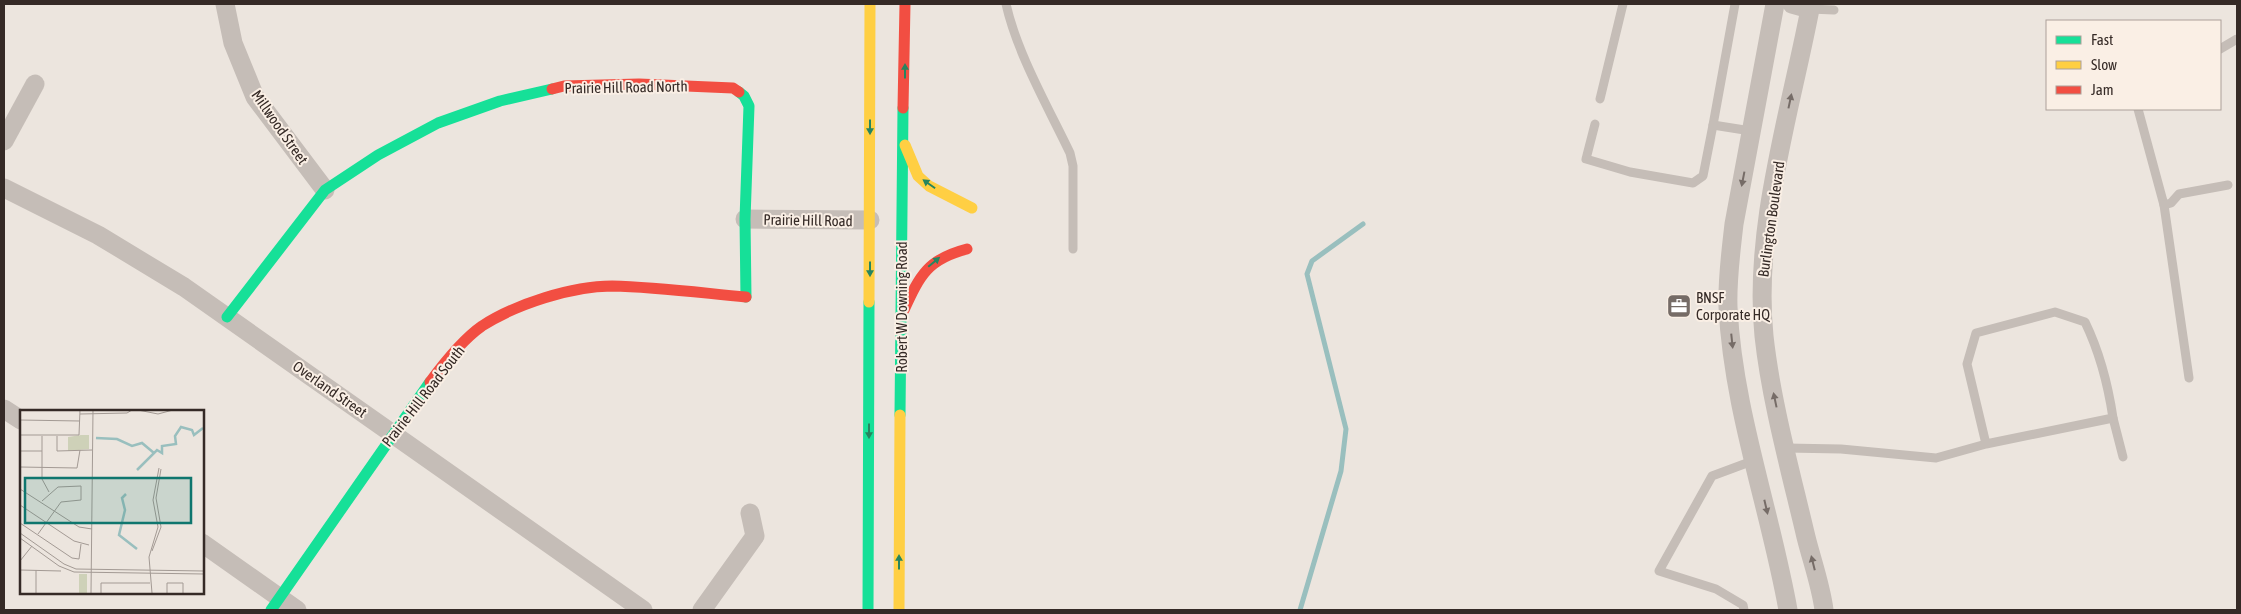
<svg xmlns="http://www.w3.org/2000/svg" width="2241" height="614" font-family="'Asap Condensed',sans-serif">
	<style>
		.lines { fill: none; stroke-linecap: round; stroke-linejoin: round }
		.stream { stroke: #99bfbe; stroke-width: 5 }
		.lane { stroke: #c5bdb7; stroke-width: 9 }
		.street { stroke: #c5bdb7; stroke-width: 19 }
		.fast { stroke: #16e098; stroke-width: 11 }
		.slow { stroke: #ffcf43; stroke-width: 11 }
		.jam { stroke: #f24e42; stroke-width: 11 }
		.oneway { fill: #26855f }
		.oneway2 { fill: #766c67 }
		.labels { text-anchor: middle; dominant-baseline: central; stroke-width: 4; stroke-linejoin: round; paint-order: stroke }
		.street-label { font-size: 15px; fill: #352a26; stroke: #faefe5 }
		.poi-label { font-size: 15px; fill: #352a26; stroke: #faefe5; text-anchor: start }
		.inset-river { fill: none; stroke: #99bfbe; stroke-width: 2.5 }
		.inset-road { fill: none; stroke: #a39a94; stroke-width: 1 }
		.view { fill: #0f766e; fill-opacity: 0.15; stroke: #0f766e; stroke-width: 2.5 }
		.inset-edge { fill: none; stroke: #352a26; stroke-width: 2.5 }
	</style>
	<rect width="100%" height="100%" fill="#ece5de"/>
	<g class="lines">
		<path class="stream" d="M1300,610L1341,471L1346,429L1307,274L1312,261L1363,224"/>
		<g class="lane">
			<path d="M1006,4C1017,53 1048,107 1070,153L1073,166V249"/>
			<path d="M1735,4L1713,125L1751,131"/>
			<path d="M1810,9L1834,10"/>
			<path d="M2220,49L2237,39"/>
			<path d="M1600,99L1623,4"/>
			<path d="M2138,109L2164,205"/>
			<path d="M1595,124L1586,159L1630,172L1693,183L1703,176L1713,125"/>
			<path d="M2189,378L2164,205L2171,203L2179,194L2228,185"/>
			<path d="M2113,418L2123,457"/>
			<path d="M1786,448L1841,449L1936,458L1986,444L2113,418C2108,384 2100,353 2085,322L2055,312L1976,333L1967,364L1986,444"/>
			<path d="M1744,610L1743,605L1716,589L1659,571L1712,476L1755,460"/>
		</g>
		<g class="street">
			<path d="M225,4L233,43L255,97L325,190"/>
			<path d="M1775,4L1734,224C1731,251 1727,279 1728,307C1733,410 1770,509 1788,610"/>
			<path d="M1792,4L1810,9"/>
			<path d="M1811,4C1791,110 1753,228 1764,336C1771,401 1791,473 1806,537C1812,561 1821,586 1824,610"/>
			<path d="M4,141L35,84"/>
			<path d="M4,188L98,235L184,287L643,610"/>
			<path d="M745,219L870,220"/>
			<path d="M4,409L21,420"/>
			<path d="M202,543L297,610"/>
			<path d="M702,610L755,536L750,513"/>
		</g>
		<g class="fast">
			<path d="M739,92L744,96L749,106L745,219L746,297"/>
			<path d="M227,317L325,190L378,155L438,123L500,101L552,89"/>
			<path d="M900,415L903,108"/>
			<path d="M271,610L430,382"/>
			<path d="M868,610L869,302"/>
		</g>
		<g class="slow">
			<path d="M905,145L918,176L929,186L972,208"/>
			<path d="M869,302L870,4"/>
			<path d="M899,610L900,415"/>
		</g>
		<g class="jam">
			<path d="M552,89L564,86L639,84L733,88L739,92"/>
			<path d="M903,108L905,4"/>
			<path d="M904,310C920,275 928,259 967,249"/>
			<path d="M430,382C444,363 462,340 482,326C516,304 572,286 612,286C657,287 702,293 746,297"/>
		</g>
	</g>
	<defs><path id="oneway-solid" d="M-6-.8H1V-3.2L6.5 0L1 3.2V.8H-6Z" transform="scale(1.25)"/></defs>
	<g class="oneway">
		<use href="#oneway-solid" transform="translate(905 71) rotate(-90)"/>
		<use href="#oneway-solid" transform="translate(870 127) rotate(90)"/>
		<use href="#oneway-solid" transform="translate(929 184) rotate(-145)"/>
		<use href="#oneway-solid" transform="translate(934 262) rotate(-40)"/>
		<use href="#oneway-solid" transform="translate(870 269) rotate(90)"/>
		<use href="#oneway-solid" transform="translate(869 431) rotate(90)"/>
		<use href="#oneway-solid" transform="translate(899 562) rotate(-90)"/>
	</g>
	<g class="oneway2">
		<use href="#oneway-solid" transform="translate(1790 101) rotate(-78)"/>
		<use href="#oneway-solid" transform="translate(1743 179) rotate(101)"/>
		<use href="#oneway-solid" transform="translate(1732 341) rotate(84)"/>
		<use href="#oneway-solid" transform="translate(1775 400) rotate(-102)"/>
		<use href="#oneway-solid" transform="translate(1766 507) rotate(77)"/>
		<use href="#oneway-solid" transform="translate(1813 563) rotate(-104)"/>
	</g>
	<defs>
		<symbol id="office-square" viewBox="-11 -11 22 22"><rect x="-9" y="-9" width="18" height="18" rx="4" fill="#756b66" stroke="#faefe5"/><path d="M-6-3h4V-5.5h4V-3h4V5H-6ZM-1-4.5V-3h2v-1.5ZM-6 0V1H6V0Z" fill="#fff"/></symbol>
	</defs>
	<g fill-rule="evenodd">
		<use href="#office-square" x="1665" y="292" width="28" height="28"/>
	</g>
	<g class="labels">
		<g class="street-label">
			<text transform="translate(626 87) rotate(-1)">Prairie Hill Road North</text>
			<text transform="translate(280 127) rotate(55)">Millwood Street</text>
			<text transform="translate(1771 219) rotate(-82)">Burlington Boulevard</text>
			<text transform="translate(808 220) rotate(1)">Prairie Hill Road</text>
			<text transform="translate(901 307) rotate(-90)">Robert W Downing Road</text>
			<text transform="translate(330 389) rotate(35)">Overland Street</text>
			<text transform="translate(423 396) rotate(-52)">Prairie Hill Road South</text>
		</g>
		<g class="poi-label">
			<text x="1696" y="297">BNSF<tspan x="1696" dy="17">Corporate HQ</tspan></text>
		</g>
	</g>
	<g transform="translate(20 410)">
		<rect width="184" height="184" fill="#ece5de"/>
		<path d="M61,25H69V39L48,41V27ZM59,164H67V183H59Z" fill="#ced1b8"/>
		<path class="inset-river" d="M76,28L97,29L112,36L122,33L134,43M117,60L137,40L142,43V36L156,34L155,26L161,17L172,20L174,25L183,18M106,84L102,88L105,100L99,125L117,139"/>
		<path class="inset-road" d="M118,0L138,4L153,0M60,4L107,3L112,0M0,10L60,11M0,25H59L60,0M22,26V69L29,82M37,26V41L72,40M0,41H22M0,57L57,58L60,40M0,79L59,117L72,119M0,95L54,131L69,135M0,113L52,148L59,149L61,134M0,123L44,154L56,159L184,161M18,124L41,92L61,90V76L38,77L22,91M0,128L39,156L54,162L184,164M132,141L141,117L136,88L141,59M0,151L12,136M0,160L41,161M16,183V160M71,183L73,0M81,183V173H130M132,183L129,147L138,117L133,90L139,58M147,183V173H163V183"/>
		<path class="view" d="M5,68H171V113H5Z"/>
		<rect width="184" height="184" class="inset-edge"/>
	</g>
	<rect width="2241" height="614" fill="none" stroke="#352a26" stroke-width="10"/>
	<rect x="2046" y="20" width="175" height="90" fill="#faefe5" stroke="#aba099"/>
	<rect x="2056" y="36" width="25" height="8" fill="#16e098" stroke="#aba099"/>
	<text x="2091" y="45" font-size="15" fill="#352a26">Fast</text>
	<rect x="2056" y="61" width="25" height="8" fill="#ffcf43" stroke="#aba099"/>
	<text x="2091" y="70" font-size="15" fill="#352a26">Slow</text>
	<rect x="2056" y="86" width="25" height="8" fill="#f24e42" stroke="#aba099"/>
	<text x="2091" y="95" font-size="15" fill="#352a26">Jam</text>
</svg>
